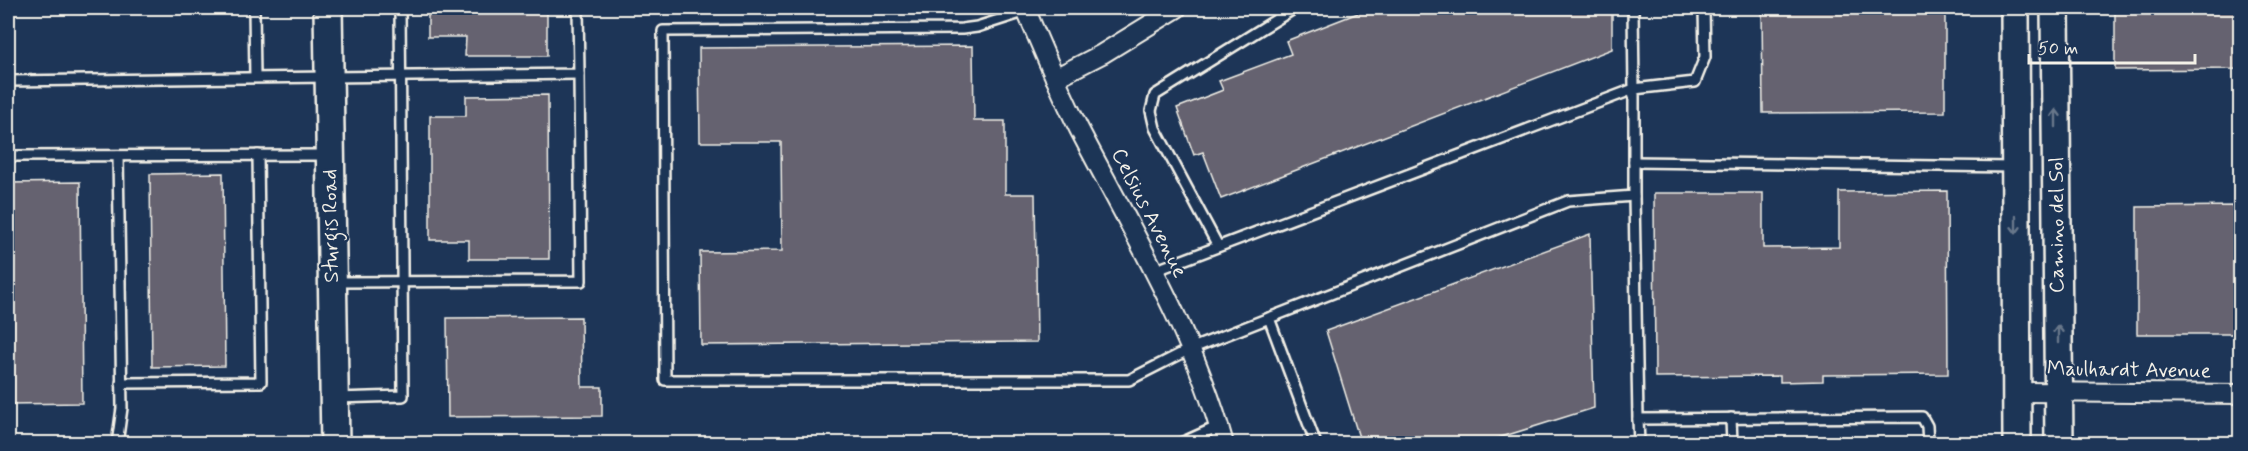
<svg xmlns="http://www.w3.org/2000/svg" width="2248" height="451" font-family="Mynerve,sans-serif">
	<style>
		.building { fill: #656270; stroke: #f4f1e8; stroke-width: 1.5 }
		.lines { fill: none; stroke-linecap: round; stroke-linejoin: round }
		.lane-casing { stroke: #f4f1e8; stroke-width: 14 }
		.street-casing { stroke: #f4f1e8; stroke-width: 22 }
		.secondary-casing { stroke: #f4f1e8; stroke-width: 32 }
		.lane { stroke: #1d3557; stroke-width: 9 }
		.street { stroke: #1d3557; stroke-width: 18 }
		.secondary { stroke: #1d3557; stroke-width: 27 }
		.oneway { stroke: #68778a }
		.labels { text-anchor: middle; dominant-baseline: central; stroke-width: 4.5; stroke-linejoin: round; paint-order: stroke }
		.street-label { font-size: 21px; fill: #f4f1e8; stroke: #1d3557 }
	</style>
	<rect width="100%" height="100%" fill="#1d3557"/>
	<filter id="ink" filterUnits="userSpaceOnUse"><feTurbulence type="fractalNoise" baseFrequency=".0167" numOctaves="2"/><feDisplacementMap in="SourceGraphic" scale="12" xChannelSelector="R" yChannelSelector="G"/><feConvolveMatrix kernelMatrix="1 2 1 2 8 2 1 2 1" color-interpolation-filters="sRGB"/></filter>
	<g filter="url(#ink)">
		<g class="building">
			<path d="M428,8H547V56H465L466,37H428Z"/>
			<path d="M1356,8H1612V49L1221,199L1203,152L1194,155L1177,108L1223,90L1219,81L1291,54L1286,41L1358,13Z"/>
			<path d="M1762,8H1945V112L1763,113Z"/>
			<path d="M2115,8H2241V69L2115,70Z"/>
			<path d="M973,46L974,121H1005V194H1035L1037,342L701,345L700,252L782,251L781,142H700L699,48Z"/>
			<path d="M548,95L549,259H469V240H430V116H466V96Z"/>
			<path d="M223,173L225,366L152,367L150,174Z"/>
			<path d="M80,182L82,403L8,404V183Z"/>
			<path d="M1947,191L1948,374L1823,375V381L1780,382V376L1655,377L1654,193H1763V248L1839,247V192Z"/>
			<path d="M2241,206V334H2137V207Z"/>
			<path d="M1590,234L1594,408L1479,444H1361L1326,331Z"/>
			<path d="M581,317L582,387H602V416L448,417L447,318Z"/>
		</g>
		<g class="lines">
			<defs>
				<g id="lane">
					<path d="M254,8L255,77"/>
					<path d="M1027,11L977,27L962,29L663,31L665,380H1129L1190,349L1269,318L1316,444"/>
					<path d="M8,81L579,74L578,8"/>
					<path d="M8,156L328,155"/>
					<path d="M1634,162L2013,167"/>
					<path d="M1634,196L1638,419L1922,417L1927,426L1928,444"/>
					<path d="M1218,246L1155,128L1151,111L1155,95L1295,8"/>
					<path d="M1154,271L1634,89L1633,8"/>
					<path d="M335,282L581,281L579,74"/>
					<path d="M1269,318L1568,201L1634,196V89L1695,82L1705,57L1704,8"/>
					<path d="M121,383L261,382L258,155"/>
					<path d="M336,398L403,396L400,8"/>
					<path d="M1731,418L1732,444"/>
					<path d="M1638,419L1639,444"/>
					<path d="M117,444L122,408L118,156"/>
					<path d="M1179,444L1219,426"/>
				</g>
				<g id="street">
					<path d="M1025,8C1042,48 1059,89 1079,129C1132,231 1193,331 1224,444"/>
					<path d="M1055,78L1102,54L1177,8"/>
					<path d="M2016,392L2240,394"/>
				</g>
				<g id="secondary">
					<path d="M328,8L335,444"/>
					<path d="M2015,8L2017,444"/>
					<path d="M2055,8L2059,444"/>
				</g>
			</defs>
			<use href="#lane" class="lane-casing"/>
			<use href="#street" class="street-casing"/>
			<use href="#secondary" class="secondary-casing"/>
			<use href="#lane" class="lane"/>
			<use href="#street" class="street"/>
			<use href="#secondary" class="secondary"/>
		</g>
		<defs><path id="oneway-shaft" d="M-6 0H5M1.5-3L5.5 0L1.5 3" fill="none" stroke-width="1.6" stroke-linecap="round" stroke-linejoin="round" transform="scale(1.5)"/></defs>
		<g class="oneway">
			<use href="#oneway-shaft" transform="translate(2056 118) rotate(-90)"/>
			<use href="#oneway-shaft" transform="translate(2016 225) rotate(90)"/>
			<use href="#oneway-shaft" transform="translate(2058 334) rotate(-90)"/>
		</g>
	</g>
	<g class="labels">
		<g class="street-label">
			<text transform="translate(1149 213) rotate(63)">Celsius Avenue</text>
			<text transform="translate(2057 225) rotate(-90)">Camino del Sol</text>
			<text transform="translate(331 226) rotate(-91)">Sturgis Road</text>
			<text transform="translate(2129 370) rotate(1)">Maulhardt Avenue</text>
		</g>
	</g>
	<rect width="2248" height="451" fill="none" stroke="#1d3557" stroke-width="30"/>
	<rect x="15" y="15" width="2218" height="421" fill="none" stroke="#f4f1e8" stroke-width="2" filter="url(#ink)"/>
	<path d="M2029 54v9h166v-9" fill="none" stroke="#f4f1e8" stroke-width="3"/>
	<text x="2038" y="54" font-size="18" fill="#f4f1e8" stroke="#1d3557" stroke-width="4.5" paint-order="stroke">50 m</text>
</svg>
